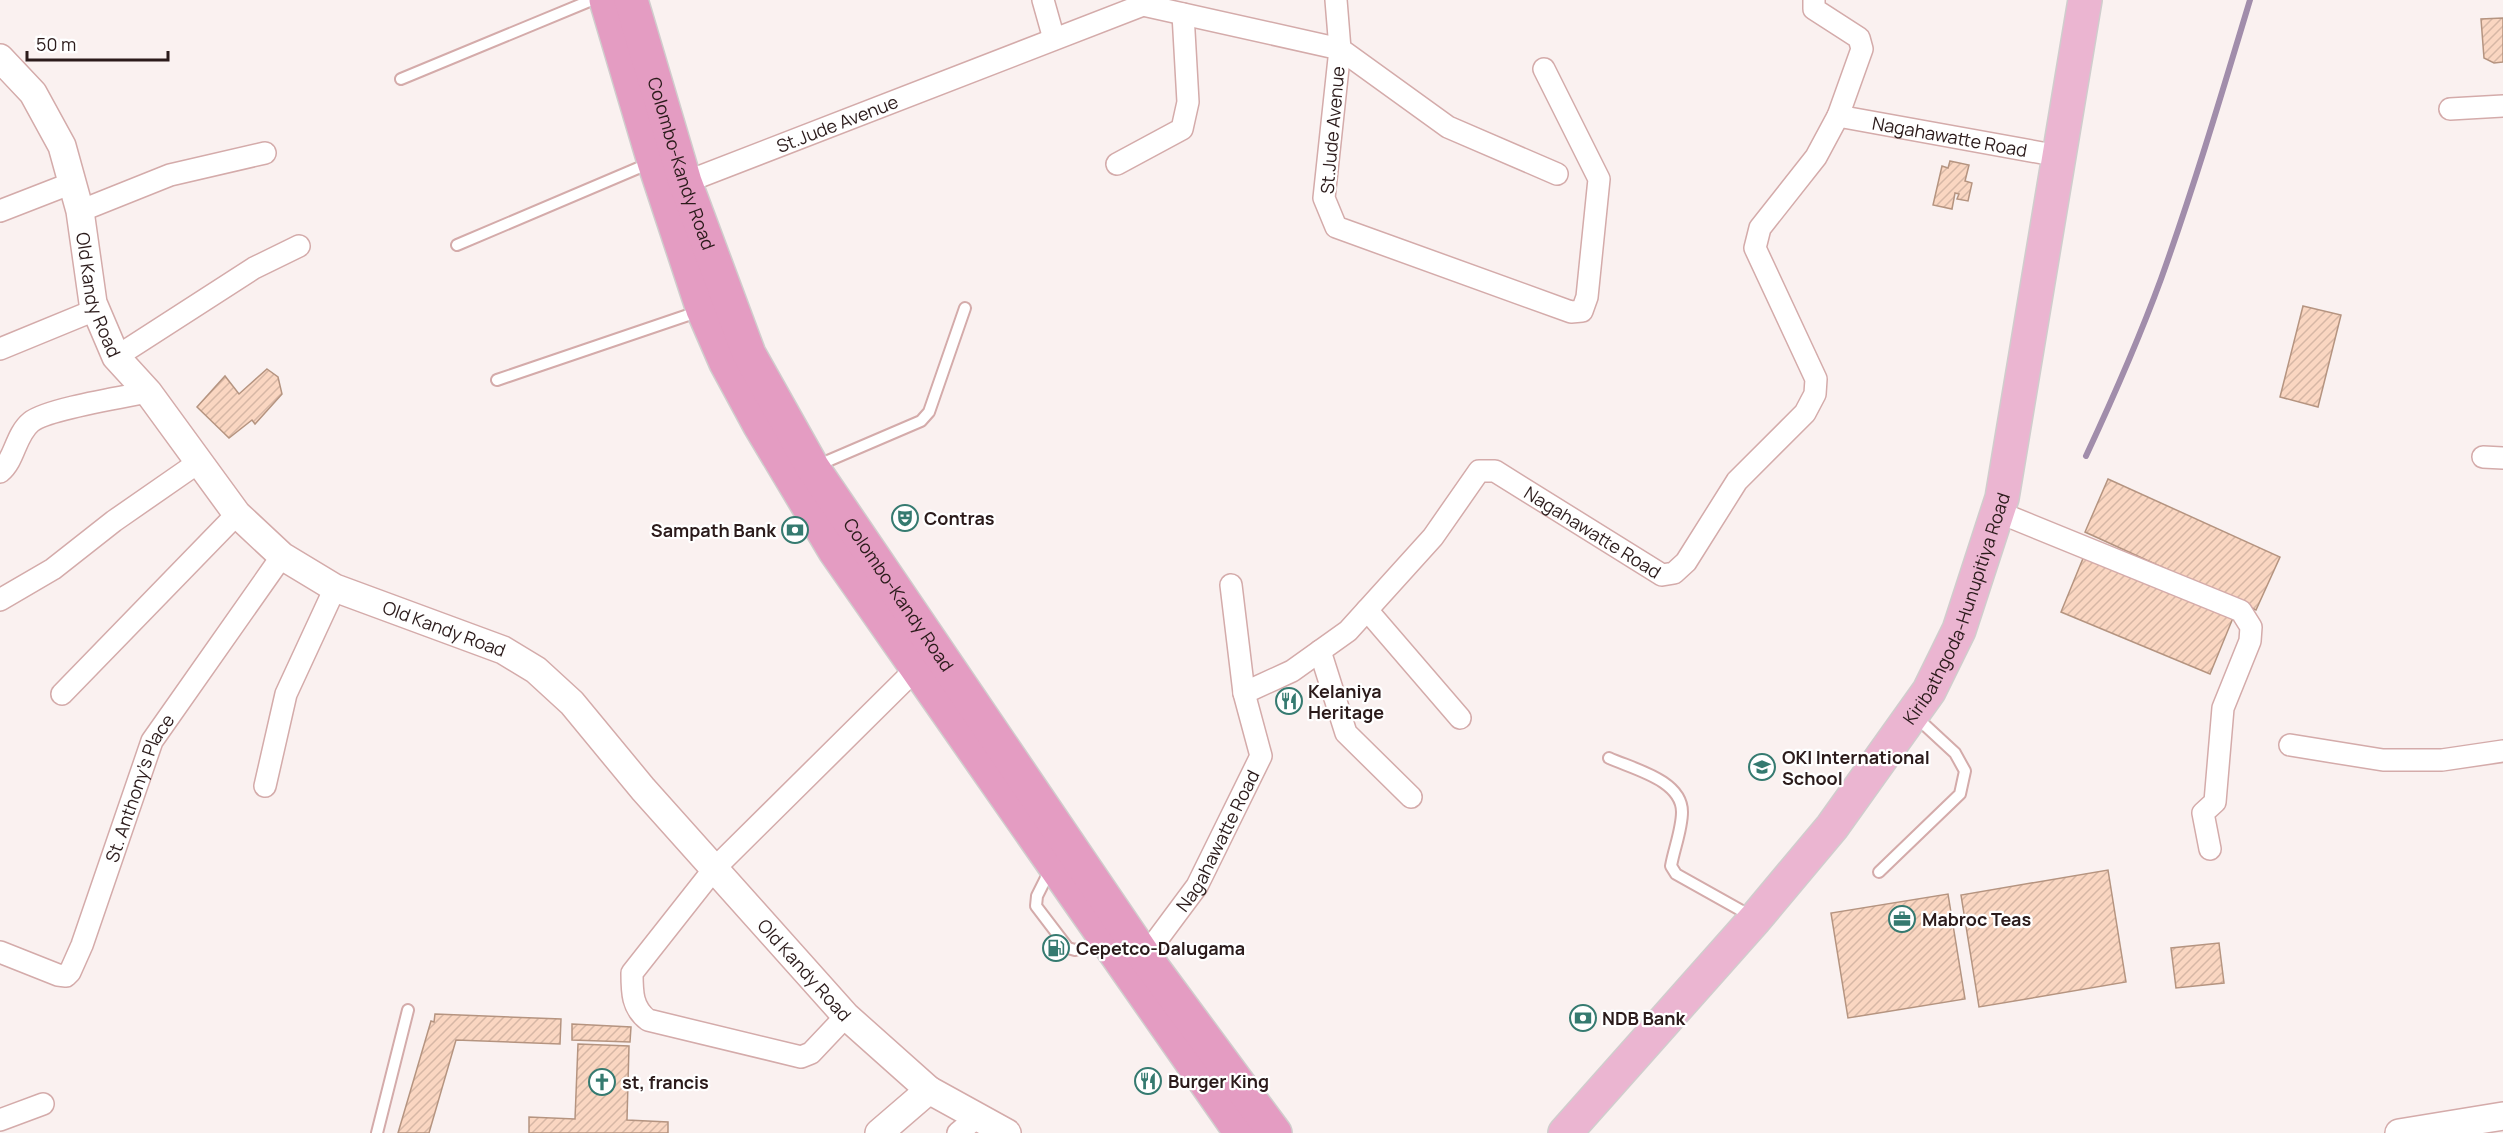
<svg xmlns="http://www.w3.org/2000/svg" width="2503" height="1133" font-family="Manrope,sans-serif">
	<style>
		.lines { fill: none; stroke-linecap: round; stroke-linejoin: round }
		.stream { stroke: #a18dab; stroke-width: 6 }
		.building { fill: url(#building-hatch); stroke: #b59480; stroke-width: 1.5 }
		.service-casing { stroke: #d4abaa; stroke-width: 14 }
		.minor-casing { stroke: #d4abaa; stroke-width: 24 }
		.tertiary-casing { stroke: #d4abaa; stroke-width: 30 }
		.primary-casing { stroke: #d0cdcd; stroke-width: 36 }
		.trunk-casing { stroke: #d0cdcd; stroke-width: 36 }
		.service { stroke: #fff; stroke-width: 10 }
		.minor { stroke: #fff; stroke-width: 21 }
		.tertiary { stroke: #fff; stroke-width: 27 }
		.primary { stroke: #ebb5d1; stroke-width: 33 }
		.trunk { stroke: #e49cc2; stroke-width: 33 }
		.labels { text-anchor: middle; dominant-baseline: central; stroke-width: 4.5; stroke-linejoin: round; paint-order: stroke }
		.street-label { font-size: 18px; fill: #2b1b1b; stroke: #fff }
		.poi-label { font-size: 18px; font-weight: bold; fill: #2b1b1b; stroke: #fff; text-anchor: start }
	</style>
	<defs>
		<pattern id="building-hatch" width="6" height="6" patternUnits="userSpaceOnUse" patternTransform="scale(1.5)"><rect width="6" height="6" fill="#fad6c1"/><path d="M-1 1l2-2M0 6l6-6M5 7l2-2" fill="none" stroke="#d6b7a5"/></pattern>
	</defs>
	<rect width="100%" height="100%" fill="#faf1f0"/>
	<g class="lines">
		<path class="stream" d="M2086,456C2113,398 2139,339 2161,279C2194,187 2222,93 2250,0"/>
	</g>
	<g class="building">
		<path d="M2503,18V62L2494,63L2484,58L2481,19Z"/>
		<path d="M1950,161L1969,165L1965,181L1972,183L1968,201L1957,199L1959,194L1955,193L1952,209L1933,205L1942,166L1948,168Z"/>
		<path d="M2303,306L2341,315L2318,407L2280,397Z"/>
		<path d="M267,369L278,377L282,394L255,424L252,420L229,438L197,407L225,376L239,394Z"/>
		<path d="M2108,479L2280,557L2256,610L2085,532Z"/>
		<path d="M2084,556L2233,618L2210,674L2061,612Z"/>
		<path d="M2108,870L2126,982L1979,1007L1961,895Z"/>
		<path d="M1948,894L1965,999L1848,1018L1831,913Z"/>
		<path d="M2219,943L2224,983L2176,988L2171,948Z"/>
		<path d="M435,1014L561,1019L560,1044L456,1040L429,1133H398L431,1021L434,1022Z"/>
		<path d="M572,1024L631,1027L630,1042L572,1040Z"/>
		<path d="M578,1044L629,1046L627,1120L668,1122V1133H529V1117L575,1119Z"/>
	</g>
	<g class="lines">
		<defs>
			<g id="service">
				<path d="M401,79L592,0"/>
				<path d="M457,245L650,163"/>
				<path d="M497,380L700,311"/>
				<path d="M816,466L921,421L929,412L965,308"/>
				<path d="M1609,758C1633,769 1682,780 1682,812C1682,829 1674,849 1671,866L1676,874L1751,916"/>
				<path d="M1051,868L1037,896L1036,906L1068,948L1075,950L1104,943"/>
				<path d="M1879,872L1960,794L1965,771L1955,753L1915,716"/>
				<path d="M377,1133L408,1010"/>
			</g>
			<g id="minor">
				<path d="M1043,0L1054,39"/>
				<path d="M1336,0L1340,49L1448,127L1557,174"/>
				<path d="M1814,0V9L1859,38L1862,49L1838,116"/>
				<path d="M2450,109L2503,106"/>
				<path d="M1117,164L1182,129L1188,102L1183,14"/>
				<path id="s1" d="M673,187L1143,5L1340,49L1324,198L1336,227L1571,312L1582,311L1587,297L1599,179L1544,69"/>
				<path d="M0,211L72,183"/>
				<path d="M80,211L170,175L265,153"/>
				<path d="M0,349L95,310"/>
				<path d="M116,357L254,268L299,246"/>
				<path d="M2483,457L2503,458"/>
				<path d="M0,472C15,460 15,435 31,422C47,409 124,397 148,392"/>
				<path d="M1998,512L2241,611L2251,627L2250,641L2223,708L2215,802L2203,813L2210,849"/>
				<path d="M0,600L53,569L114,521L199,462"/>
				<path d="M1367,610L1460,718"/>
				<path d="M1320,651L1346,733L1411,797"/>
				<path id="s2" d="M1244,693L1292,671L1348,631L1433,537L1479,471H1495L1662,575L1674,573L1686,562L1737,481L1805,413L1815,394L1816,379L1755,248L1760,228L1816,157L1838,116L2059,156"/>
				<path d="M62,694L237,514"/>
				<path d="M2290,745L2383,760H2442L2503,751"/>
				<path d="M265,786L286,694L335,588"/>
				<path id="s3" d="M0,952L58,975L66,976L70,972L82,945L152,741L282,556"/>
				<path id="s4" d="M1139,964L1197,886L1261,756L1244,693L1231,585"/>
				<path d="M846,1016L811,1053L801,1057L648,1020C632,1008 632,992 632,973L714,869L925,660"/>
				<path d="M0,1120L43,1104"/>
				<path d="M958,1133L976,1118"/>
			</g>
			<g id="tertiary">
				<path id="s5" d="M0,58L33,93L62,146L80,211L93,303L116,357L148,392L237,514L282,556L335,588L503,650L536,670L572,703L643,789L846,1016L929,1090L1007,1133"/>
				<path d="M879,1133L929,1090"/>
				<path d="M2399,1133L2503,1116"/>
			</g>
			<g id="primary">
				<path id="s6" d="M1565,1133L1755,919L1832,827L1929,691L1959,630L2002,498L2085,0"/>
			</g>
			<g id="trunk">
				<path d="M606,0L654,162L703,310L726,363L759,424L835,551L1241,1133"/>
				<path id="s7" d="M631,0L685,182L749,354L813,468L1145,957L1275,1133"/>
			</g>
		</defs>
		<use href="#service" class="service-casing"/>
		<use href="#minor" class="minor-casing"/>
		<use href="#tertiary" class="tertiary-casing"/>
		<use href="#primary" class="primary-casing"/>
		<use href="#trunk" class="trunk-casing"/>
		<use href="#service" class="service"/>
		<use href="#minor" class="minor"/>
		<use href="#tertiary" class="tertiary"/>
		<use href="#primary" class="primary"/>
		<use href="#trunk" class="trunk"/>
	</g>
	<defs>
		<symbol id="theatre-ring" viewBox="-11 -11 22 22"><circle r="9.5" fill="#fff" stroke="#357a70" stroke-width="1.5"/><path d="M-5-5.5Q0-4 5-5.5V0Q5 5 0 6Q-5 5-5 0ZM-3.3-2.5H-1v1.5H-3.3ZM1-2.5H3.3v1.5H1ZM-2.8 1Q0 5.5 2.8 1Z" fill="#357a70"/></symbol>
		<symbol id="bank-ring" viewBox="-11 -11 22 22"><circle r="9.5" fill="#fff" stroke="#357a70" stroke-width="1.5"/><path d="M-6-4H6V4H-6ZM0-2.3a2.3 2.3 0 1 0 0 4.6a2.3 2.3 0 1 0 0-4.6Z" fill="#357a70"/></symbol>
		<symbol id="restaurant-ring" viewBox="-11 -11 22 22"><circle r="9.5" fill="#fff" stroke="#357a70" stroke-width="1.5"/><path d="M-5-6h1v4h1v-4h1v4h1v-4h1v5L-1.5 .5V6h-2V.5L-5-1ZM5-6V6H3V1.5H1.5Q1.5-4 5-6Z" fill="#357a70"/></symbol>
		<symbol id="school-ring" viewBox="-11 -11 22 22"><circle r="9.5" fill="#fff" stroke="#357a70" stroke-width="1.5"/><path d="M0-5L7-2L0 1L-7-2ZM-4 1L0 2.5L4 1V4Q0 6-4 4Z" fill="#357a70"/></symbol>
		<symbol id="office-ring" viewBox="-11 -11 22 22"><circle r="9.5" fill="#fff" stroke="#357a70" stroke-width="1.5"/><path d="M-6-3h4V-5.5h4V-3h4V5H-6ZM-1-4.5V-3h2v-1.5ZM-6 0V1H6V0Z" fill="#357a70"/></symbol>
		<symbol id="fuel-ring" viewBox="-11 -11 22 22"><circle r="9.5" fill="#fff" stroke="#357a70" stroke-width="1.5"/><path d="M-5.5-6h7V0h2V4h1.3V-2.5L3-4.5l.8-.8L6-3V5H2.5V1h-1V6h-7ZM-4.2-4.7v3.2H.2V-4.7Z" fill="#357a70"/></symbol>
		<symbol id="church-ring" viewBox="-11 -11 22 22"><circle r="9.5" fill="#fff" stroke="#357a70" stroke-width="1.5"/><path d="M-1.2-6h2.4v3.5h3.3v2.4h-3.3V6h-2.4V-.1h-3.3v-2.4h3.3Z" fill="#357a70"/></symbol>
	</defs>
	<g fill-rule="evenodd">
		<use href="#theatre-ring" x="890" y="503" width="30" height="30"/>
		<use href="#bank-ring" x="780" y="515" width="30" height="30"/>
		<use href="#restaurant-ring" x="1274" y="686" width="30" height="30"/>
		<use href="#school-ring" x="1747" y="752" width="30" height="30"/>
		<use href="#office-ring" x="1887" y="904" width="30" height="30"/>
		<use href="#fuel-ring" x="1041" y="933" width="30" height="30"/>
		<use href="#bank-ring" x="1568" y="1003" width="30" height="30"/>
		<use href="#restaurant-ring" x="1133" y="1066" width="30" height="30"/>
		<use href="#church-ring" x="587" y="1067" width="30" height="30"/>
	</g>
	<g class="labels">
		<g class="street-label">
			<text stroke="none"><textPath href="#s1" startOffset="176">St.Jude Avenue</textPath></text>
			<text transform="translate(1332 130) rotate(-85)">St.Jude Avenue</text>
			<text stroke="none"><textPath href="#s2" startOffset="1214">Nagahawatte Road</textPath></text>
			<text stroke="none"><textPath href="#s7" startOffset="171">Colombo-Kandy Road</textPath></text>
			<text stroke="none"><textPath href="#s5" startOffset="262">Old Kandy Road</textPath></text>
			<text stroke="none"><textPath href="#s2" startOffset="460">Nagahawatte Road</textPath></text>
			<text stroke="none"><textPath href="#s7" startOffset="657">Colombo-Kandy Road</textPath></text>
			<text stroke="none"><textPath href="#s6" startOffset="660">Kiribathgoda-Hunupitiya Road</textPath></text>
			<text stroke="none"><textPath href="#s5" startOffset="766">Old Kandy Road</textPath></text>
			<text stroke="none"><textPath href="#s3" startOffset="273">St. Anthony’s Place</textPath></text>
			<text stroke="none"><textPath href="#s4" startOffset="147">Nagahawatte Road</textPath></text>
			<text stroke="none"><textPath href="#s5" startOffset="1270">Old Kandy Road</textPath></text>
		</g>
		<g class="poi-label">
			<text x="924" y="518">Contras</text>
			<text x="776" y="530" text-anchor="end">Sampath Bank</text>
			<text x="1308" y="691">Kelaniya<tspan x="1308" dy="21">Heritage</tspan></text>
			<text x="1782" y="757">OKI International<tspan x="1782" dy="21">School</tspan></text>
			<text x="1922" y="919">Mabroc Teas</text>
			<text x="1076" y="948">Cepetco-Dalugama</text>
			<text x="1602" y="1018">NDB Bank</text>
			<text x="1168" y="1081">Burger King</text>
			<text x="622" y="1082">st, francis</text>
		</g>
	</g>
	<path d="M27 51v9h141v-9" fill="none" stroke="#2b1b1b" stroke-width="3"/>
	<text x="36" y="51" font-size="18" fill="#2b1b1b" stroke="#ffffff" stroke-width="4.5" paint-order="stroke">50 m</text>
</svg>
